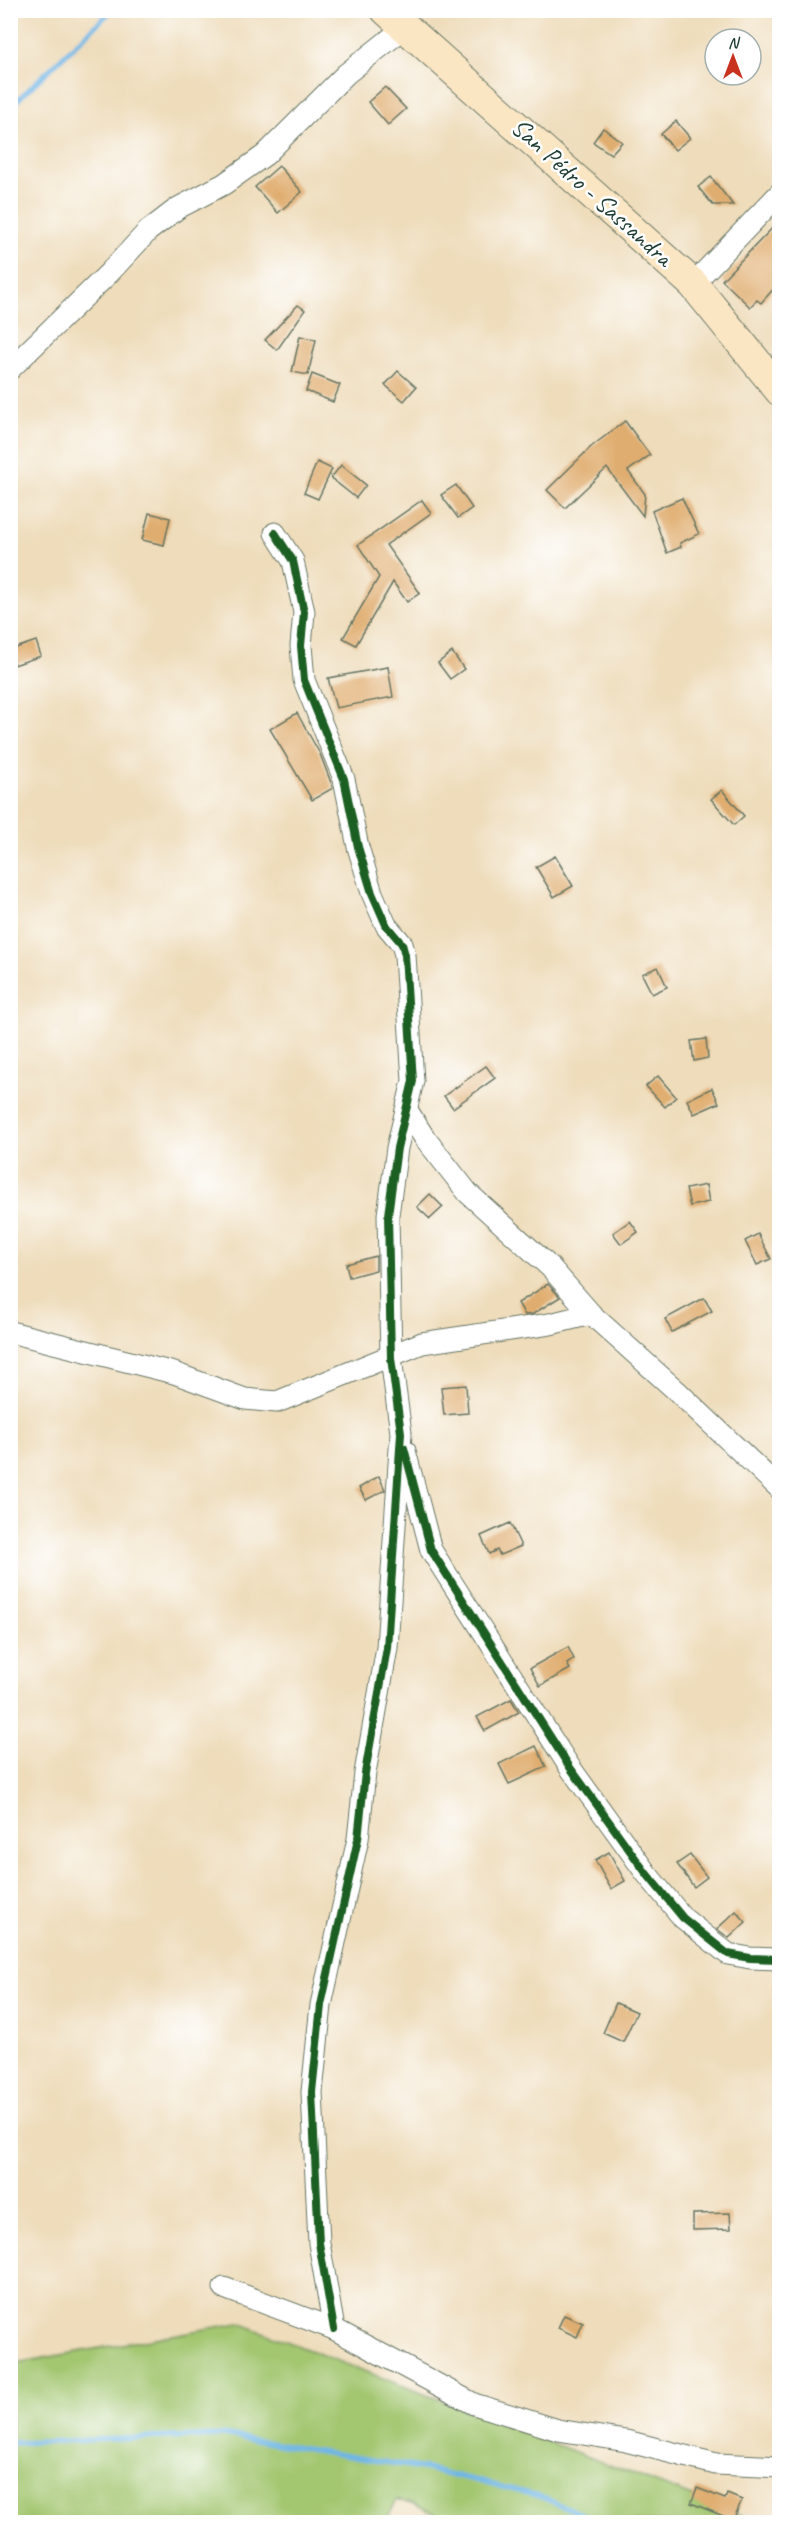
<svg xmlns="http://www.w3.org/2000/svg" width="790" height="2533" font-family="Caveat,sans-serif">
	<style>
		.green { fill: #a3c66f; stroke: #618252; stroke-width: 1.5 }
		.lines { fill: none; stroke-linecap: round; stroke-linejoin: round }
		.stream { stroke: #6eb6e6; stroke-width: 5 }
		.building { fill: #e0ad6f }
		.street-casing { stroke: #677563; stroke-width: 23 }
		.secondary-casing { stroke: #677563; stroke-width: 32 }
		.street { stroke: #fff; stroke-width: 21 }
		.secondary { stroke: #fbe6c4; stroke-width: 30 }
		.cycleway-casing { stroke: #fff; stroke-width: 11 }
		.cycleway { stroke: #1b5e20; stroke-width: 8 }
		.labels { text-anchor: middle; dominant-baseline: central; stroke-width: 5; stroke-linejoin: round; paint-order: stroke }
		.street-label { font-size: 26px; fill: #1f3d34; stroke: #fff }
	</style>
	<rect width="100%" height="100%" fill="#fff"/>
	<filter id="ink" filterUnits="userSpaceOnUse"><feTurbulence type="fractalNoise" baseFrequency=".0167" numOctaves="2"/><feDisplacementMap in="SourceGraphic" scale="12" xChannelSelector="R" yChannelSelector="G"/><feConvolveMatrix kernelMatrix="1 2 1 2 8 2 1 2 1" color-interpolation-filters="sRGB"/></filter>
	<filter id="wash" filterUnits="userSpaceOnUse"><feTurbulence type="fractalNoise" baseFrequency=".008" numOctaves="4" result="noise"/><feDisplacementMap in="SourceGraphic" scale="24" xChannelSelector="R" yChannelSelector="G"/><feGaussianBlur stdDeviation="1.35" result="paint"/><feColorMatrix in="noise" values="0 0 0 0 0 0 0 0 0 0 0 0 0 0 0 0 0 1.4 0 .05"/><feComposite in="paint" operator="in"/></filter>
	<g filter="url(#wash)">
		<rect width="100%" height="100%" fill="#eedcba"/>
		<path class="green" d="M239,2323L758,2522H459L397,2499L386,2522H11V2364Z"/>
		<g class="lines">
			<g class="stream">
				<path d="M10,107L112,10"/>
				<path d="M10,2443L223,2435L432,2470L539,2496L601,2522"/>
			</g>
		</g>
		<g id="blocks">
			<g class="building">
				<path d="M385,87L406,109L388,125L368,102Z"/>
				<path d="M676,121L690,138L675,150L661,134Z"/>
				<path d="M603,128L622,142L611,154L593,142Z"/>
				<path d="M279,166L302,192L278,213L255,187Z"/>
				<path d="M711,177L733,205H713L698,187Z"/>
				<path d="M780,220V274L773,281L777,285L761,303L757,300L750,307L722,280Z"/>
				<path d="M298,305L305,310L277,350L265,340Z"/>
				<path d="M300,336L316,340L308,375L292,372Z"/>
				<path d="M398,371L416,387L404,401L385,385Z"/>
				<path d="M312,374L340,385L333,402L306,391Z"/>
				<path d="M625,421L650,455L628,471L645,494L643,516L607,468L565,508L547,490L592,446Z"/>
				<path d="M317,462L332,469L318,499L304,493Z"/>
				<path d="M341,465L366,485L356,498L331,478Z"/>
				<path d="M456,485L472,508L458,518L441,495Z"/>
				<path d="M682,498L699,534L680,543L681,547L667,553L652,511Z"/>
				<path d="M422,500L431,513L386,545L420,593L407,602L393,582L356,645L343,638L379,577L358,545Z"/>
				<path d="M149,513L170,518L164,545L142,540Z"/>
				<path d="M36,641L41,656L14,665L10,650Z"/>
				<path d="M452,652L464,669L450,679L438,663Z"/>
				<path d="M388,667L393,697L336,708L328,678Z"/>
				<path d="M297,713L320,754L333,788L312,800L270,729Z"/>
				<path d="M722,790L744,816L734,825L711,799Z"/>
				<path d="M555,856L573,886L554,897L536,867Z"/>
				<path d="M658,967L667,987L652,994L642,974Z"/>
				<path d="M706,1039L708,1058L694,1061L691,1041Z"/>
				<path d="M486,1066L495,1078L453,1108L444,1096Z"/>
				<path d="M658,1076L676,1097L665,1107L646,1086Z"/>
				<path d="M712,1088L719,1103L694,1114L687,1100Z"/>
				<path d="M706,1185L709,1202L690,1206L686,1189Z"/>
				<path d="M430,1194L443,1207L430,1219L417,1207Z"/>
				<path d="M630,1221L638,1232L621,1244L613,1233Z"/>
				<path d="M758,1234L771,1259L757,1265L745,1241Z"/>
				<path d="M376,1256V1270L349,1277L346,1264Z"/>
				<path d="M548,1284L560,1297L533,1314L525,1315L518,1303Z"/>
				<path d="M704,1298L712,1311L672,1332L665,1319Z"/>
				<path d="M466,1385L468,1413L444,1415L441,1387Z"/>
				<path d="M379,1476L385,1490L366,1500L359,1488Z"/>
				<path d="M510,1523L521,1546L500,1555L497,1550L489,1554L481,1536Z"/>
				<path d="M568,1647L574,1659L567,1664L570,1669L540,1686L530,1668Z"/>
				<path d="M511,1699L519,1712L485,1731L477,1717Z"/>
				<path d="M536,1746L546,1767L509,1784L499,1764Z"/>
				<path d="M609,1852L625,1881L611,1889L595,1860Z"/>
				<path d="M690,1855L707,1877L694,1887L677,1864Z"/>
				<path d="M736,1911L746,1922L729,1938L717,1929Z"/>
				<path d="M616,2003L637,2012L623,2042L603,2033Z"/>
				<path d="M730,2213L731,2229L693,2230V2214Z"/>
				<path d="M564,2315L583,2323L577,2337L558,2328Z"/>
				<path d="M697,2488L725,2499L727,2494L742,2500L733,2520L691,2503Z"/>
			</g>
		</g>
	</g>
	<g filter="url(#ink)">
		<use href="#blocks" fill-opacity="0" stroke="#677563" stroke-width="1.5"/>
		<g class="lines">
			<defs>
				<g id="street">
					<path d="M693,284L780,193"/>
					<path d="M10,369L109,273L148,231L178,208L224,184L265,155L346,74L404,28"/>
					<path d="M275,533L293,561L304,612L301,646L304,680L344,779L358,847L372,893L386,925L402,944L405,955L413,1081L397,1148L388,1215L391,1358L401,1433L387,1648L365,1773L358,1839L321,2005L312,2092L319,2243L334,2329"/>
					<path d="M407,1110L424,1137L468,1193L551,1268L591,1314L678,1392L780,1489"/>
					<path d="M10,1332L174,1373L245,1399L277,1402L422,1343L550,1324L591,1314"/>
					<path d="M405,1451L431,1550L569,1766L646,1873L683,1918L728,1954L750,1958L780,1959"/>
					<path d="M224,2288L334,2329L474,2404L558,2430L626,2441L716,2464L780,2467"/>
				</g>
				<path id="secondary" d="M386,10L693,284L780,391"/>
			</defs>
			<use href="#street" class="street-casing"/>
			<use href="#secondary" class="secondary-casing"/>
			<use href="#street" class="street"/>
			<use href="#secondary" class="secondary"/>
			<defs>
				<g id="cycleway">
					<path d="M275,533L293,561L304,612L301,646L304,680L344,779L358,847L372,893L386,925L402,944L405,955L413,1081L397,1148L388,1215L391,1358L401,1433L387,1648L365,1773L358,1839L321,2005L312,2092L319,2243L334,2329"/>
					<path d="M404,1448L431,1550L569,1766L646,1873L683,1918L728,1954L750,1958L780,1959"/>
				</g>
			</defs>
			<use href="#cycleway" class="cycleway-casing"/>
			<use href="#cycleway" class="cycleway"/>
		</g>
	</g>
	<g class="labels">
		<g class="street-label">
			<text transform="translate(592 192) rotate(42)">San Pédro - Sassandra</text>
		</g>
	</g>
	<rect width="790" height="2533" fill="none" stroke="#fff" stroke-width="36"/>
	<g transform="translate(733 57)"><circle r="28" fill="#ffffff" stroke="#a5b1ae" stroke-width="1.5"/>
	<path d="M0-4.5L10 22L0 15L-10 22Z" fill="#c8321e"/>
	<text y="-9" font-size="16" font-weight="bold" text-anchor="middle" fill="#1f3d34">N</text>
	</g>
</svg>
